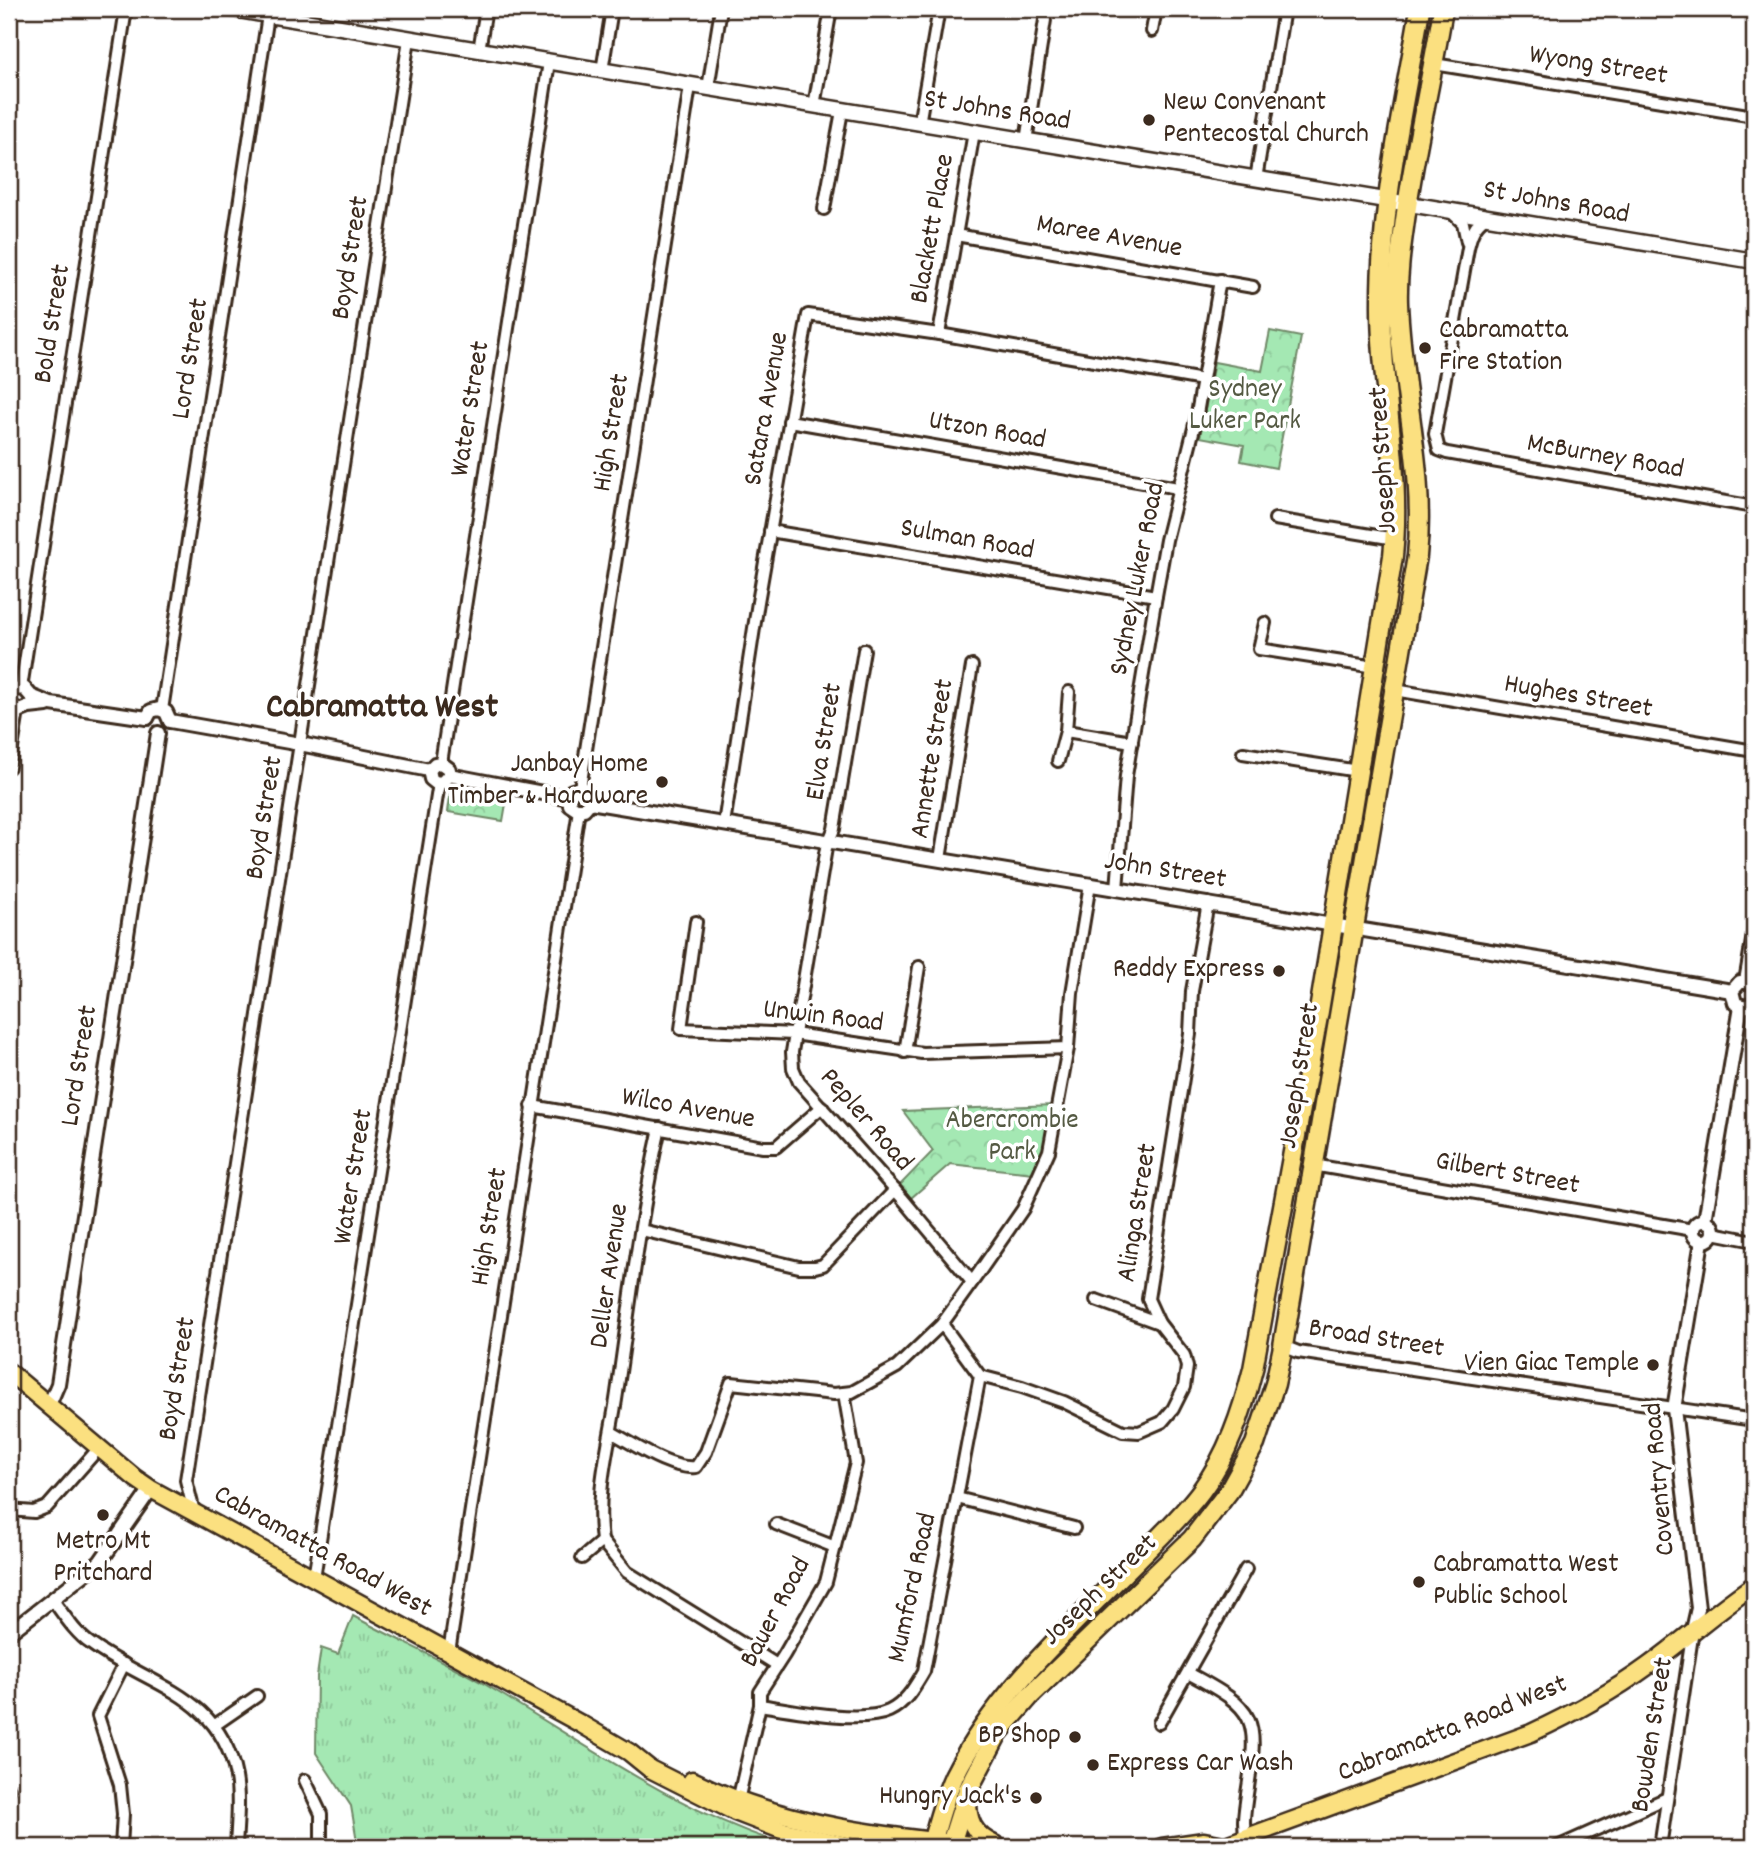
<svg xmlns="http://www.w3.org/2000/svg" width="1763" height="1856" font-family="Dekko,sans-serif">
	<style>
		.grass { fill: url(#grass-tufts); stroke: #708968; stroke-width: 2 }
		.park { fill: url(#park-crowns); stroke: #708968; stroke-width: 2 }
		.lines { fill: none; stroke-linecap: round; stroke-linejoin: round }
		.minor-casing { stroke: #3b2a1e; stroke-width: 16 }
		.tertiary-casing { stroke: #3b2a1e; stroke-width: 18 }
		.secondary-casing { stroke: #3b2a1e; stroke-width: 19 }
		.primary-casing { stroke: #3b2a1e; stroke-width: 21 }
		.trunk-casing { stroke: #3b2a1e; stroke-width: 23 }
		.minor { stroke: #fff; stroke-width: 10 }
		.tertiary { stroke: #fff; stroke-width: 12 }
		.secondary { stroke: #fff; stroke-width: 14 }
		.primary { stroke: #fbe080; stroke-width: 16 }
		.trunk { stroke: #fbe080; stroke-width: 18 }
		.poi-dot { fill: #3b2a1e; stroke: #fff; stroke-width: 2.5 }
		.labels { text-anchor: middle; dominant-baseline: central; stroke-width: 7; stroke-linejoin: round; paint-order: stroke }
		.street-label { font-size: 28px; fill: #3b2a1e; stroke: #fff }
		.poi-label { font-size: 28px; fill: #3b2a1e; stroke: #fff; text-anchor: end }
		.park-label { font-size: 28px; fill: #555a43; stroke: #fff }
		.district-label { font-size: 35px; font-weight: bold; fill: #3b2a1e; stroke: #fff }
	</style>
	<defs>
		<pattern id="grass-tufts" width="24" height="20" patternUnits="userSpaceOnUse" patternTransform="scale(1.75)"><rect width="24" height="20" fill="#a4e8b3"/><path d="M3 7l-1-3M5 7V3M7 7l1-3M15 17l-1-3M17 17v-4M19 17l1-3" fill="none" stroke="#8ec79a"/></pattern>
		<pattern id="park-crowns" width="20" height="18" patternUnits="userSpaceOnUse" patternTransform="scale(1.75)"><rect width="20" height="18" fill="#a4e8b3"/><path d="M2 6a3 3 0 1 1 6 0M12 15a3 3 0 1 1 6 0" fill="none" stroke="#8ec79a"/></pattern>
	</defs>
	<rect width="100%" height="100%" fill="#fff"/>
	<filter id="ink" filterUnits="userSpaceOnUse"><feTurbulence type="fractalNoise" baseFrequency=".0143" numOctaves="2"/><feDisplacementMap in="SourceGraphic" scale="14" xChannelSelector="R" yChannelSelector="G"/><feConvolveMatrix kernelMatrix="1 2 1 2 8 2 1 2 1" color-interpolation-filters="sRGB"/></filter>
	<g filter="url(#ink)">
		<path class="grass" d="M353,1616C397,1640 443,1660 486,1685C585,1743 681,1815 793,1847H358L351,1806L316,1753L317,1676L321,1648L338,1654Z"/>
		<g class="park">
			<path d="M1270,331L1301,337L1276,468L1241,461L1244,445L1200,437L1214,362L1262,371Z"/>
			<path d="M451,789L507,798L503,821L448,812Z"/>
			<path d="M1054,1105L1043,1148L1033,1173L950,1164L911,1198L900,1185L933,1151L903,1111Z"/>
		</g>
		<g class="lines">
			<defs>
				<g id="minor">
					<path d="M1152,31L1156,9"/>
					<path d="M479,50L486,9"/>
					<path d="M1434,64L1754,116"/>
					<path d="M602,71L612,9"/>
					<path d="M708,88L721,9"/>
					<path d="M814,106L831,9"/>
					<path d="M919,124L939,9"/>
					<path d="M1026,141L1045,20"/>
					<path d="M1256,179L1284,9"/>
					<path d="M824,209L842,111"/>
					<path d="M1450,211L1463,223L1467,242"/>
					<path d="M1486,217C1474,225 1471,235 1468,248L1435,434L1439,450L1447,453L1754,507"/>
					<path d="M956,235L1253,287"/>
					<path d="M939,334L974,132"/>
					<path d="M789,421L1178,488"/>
					<path d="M1275,519L1395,539"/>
					<path d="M770,531L1156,596"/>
					<path d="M1265,623L1259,649L1375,667"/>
					<path d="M864,650L834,829L826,848L792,1052L793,1068L799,1082L902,1198L972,1282"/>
					<path d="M21,688L126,9"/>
					<path d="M1395,690L1754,751"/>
					<path d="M162,710L268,15"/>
					<path d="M1066,731L1132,742"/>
					<path d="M1243,753L1358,771"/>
					<path d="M1058,761L1066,731L1069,692"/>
					<path d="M441,763L549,62"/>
					<path d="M9,767L18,711"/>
					<path d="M580,788L690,86"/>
					<path d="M724,824L758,602L808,315L939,334L1203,380"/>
					<path d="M940,859L972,666"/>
					<path d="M1117,889L1126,776L1156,596L1166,540L1196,420L1220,280"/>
					<path d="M696,922L681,1029L794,1034L922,1053L1068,1048"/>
					<path d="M1745,981L1754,929"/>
					<path d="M905,1052L919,967"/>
					<path d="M532,1106L763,1147H776L822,1107"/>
					<path d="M1313,1165L1693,1230"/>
					<path d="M641,1230L799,1267H815L823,1265L895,1190"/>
					<path d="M1713,1233L1754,1241"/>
					<path d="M1096,1300L1159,1323"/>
					<path d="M942,1324L980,1376L1022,1387L1064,1402L1123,1431L1139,1432L1162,1422L1173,1409L1184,1387L1187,1367L1184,1355L1159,1323L1148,1299L1190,1034L1192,991L1208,903"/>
					<path d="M1283,1346L1298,1352L1754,1420"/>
					<path d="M611,1432C634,1444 670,1470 696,1467L706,1452L731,1383L834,1394L852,1392L897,1367L942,1324L978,1274L1023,1209L1049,1151L1068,1048L1072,993L1090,884"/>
					<path d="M957,1498L1074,1528"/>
					<path d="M9,1510L34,1512L47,1507L99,1448"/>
					<path d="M194,1512L186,1480L409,39"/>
					<path d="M776,1524L835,1547"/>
					<path d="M602,1541L627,1572L777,1665"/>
					<path d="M582,1558L602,1541C595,1490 610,1443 617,1393C630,1304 640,1215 660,1128"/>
					<path d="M314,1578L439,783"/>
					<path d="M52,1599C64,1615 75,1633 91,1644C148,1686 221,1694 236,1777C240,1800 237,1824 236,1847"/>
					<path d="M449,1652L579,810"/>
					<path d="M1188,1673C1258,1710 1259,1718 1247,1794C1245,1810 1242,1823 1246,1838"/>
					<path d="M760,1705C791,1710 861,1724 889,1711C906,1703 915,1686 924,1671L980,1376"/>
					<path d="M1159,1723L1246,1569"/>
					<path d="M215,1725L257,1696"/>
					<path d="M305,1780L321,1814V1847"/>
					<path d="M9,1790V1789"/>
					<path d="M737,1805L760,1705V1692L784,1655L826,1582L856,1463L844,1393"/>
					<path d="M121,1847L123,1814L120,1785L98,1716L124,1664"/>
					<path d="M1557,1847L1667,1798"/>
					<path d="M1660,1847L1693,1630"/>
				</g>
				<g id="tertiary">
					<path d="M9,695L14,689L24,688L31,696L51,704L147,718"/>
					<path d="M9,704L19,711L29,707L47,705"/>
					<path d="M147,718L151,711L159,709L166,712L170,721"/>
					<path d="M170,721L300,744L429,770"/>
					<path d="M429,770L435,764L441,763L449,769V775"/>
					<path d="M429,770L431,779L436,783L443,782L449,775"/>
					<path d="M449,775L569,798"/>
					<path d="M569,798L572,791L582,788L590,795V802"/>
					<path d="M569,798L570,805L576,809H584L590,802"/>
					<path d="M590,802L1732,991"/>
					<path d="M1754,986L1749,982H1740L1732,991L1735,1003C1743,1007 1748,1008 1754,1002"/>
					<path d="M1705,1221L1741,1006"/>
					<circle cx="1703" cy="1231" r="10"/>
					<path d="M49,1405L58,1384L158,733"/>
					<path d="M1693,1630L1698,1608L1674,1409L1702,1241"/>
					<path d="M9,1633L100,1562L151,1489"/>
				</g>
				<path id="secondary" d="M232,9L1754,261"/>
				<g id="primary">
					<path d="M9,1372L135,1478L151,1489L581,1724L629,1752L650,1769L735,1812L784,1831L855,1847"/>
					<path d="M692,1780C784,1826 893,1838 994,1847"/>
					<path d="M968,1796C967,1820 973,1835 996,1845"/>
					<path d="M1162,1847L1204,1841L1224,1845"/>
					<path d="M1220,1847L1531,1733C1572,1714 1611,1693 1648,1666C1684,1640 1717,1610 1754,1585"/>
				</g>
				<g id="trunk">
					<path d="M931,1847C937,1824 944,1798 954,1776C995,1694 1068,1629 1132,1565C1155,1541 1181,1518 1201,1491C1228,1455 1242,1412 1253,1369L1319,1011L1393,556C1402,470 1380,385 1381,300C1381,202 1404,105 1420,9"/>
					<path d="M950,1847L968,1790L998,1733L1030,1696L1192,1539L1229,1491L1255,1444L1275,1384L1283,1346L1417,556C1426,471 1401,388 1398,303C1397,272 1402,242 1406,213C1416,144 1432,77 1443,9"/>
				</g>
			</defs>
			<use href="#minor" class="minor-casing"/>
			<use href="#tertiary" class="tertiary-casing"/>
			<use href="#secondary" class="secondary-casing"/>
			<use href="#primary" class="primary-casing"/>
			<use href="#trunk" class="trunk-casing"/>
			<use href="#minor" class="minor"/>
			<use href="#tertiary" class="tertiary"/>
			<use href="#secondary" class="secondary"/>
			<use href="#primary" class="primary"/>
			<use href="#trunk" class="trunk"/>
		</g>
	</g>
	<g class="poi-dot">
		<circle cx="1149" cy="120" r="7"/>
		<circle cx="1425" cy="348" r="7"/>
		<circle cx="662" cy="782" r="7"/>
		<circle cx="1279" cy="971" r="7"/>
		<circle cx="1653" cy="1365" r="7"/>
		<circle cx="103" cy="1515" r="7"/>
		<circle cx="1419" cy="1582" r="7"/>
		<circle cx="1075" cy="1737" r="7"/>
		<circle cx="1093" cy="1765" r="7"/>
		<circle cx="1036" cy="1798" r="7"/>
	</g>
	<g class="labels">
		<g class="street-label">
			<text transform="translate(1598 67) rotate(9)">Wyong Street</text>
			<text transform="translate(997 112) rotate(9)">St Johns Road</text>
			<text transform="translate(1556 204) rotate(10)">St Johns Road</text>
			<text transform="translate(934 229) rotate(-80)">Blackett Place</text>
			<text transform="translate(1109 238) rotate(10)">Maree Avenue</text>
			<text transform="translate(352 258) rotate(-81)">Boyd Street</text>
			<text transform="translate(54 324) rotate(-81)">Bold Street</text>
			<text transform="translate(192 359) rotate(-81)">Lord Street</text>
			<text transform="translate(472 409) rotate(-81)">Water Street</text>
			<text transform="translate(768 409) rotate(-80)">Satara Avenue</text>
			<text transform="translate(987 432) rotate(10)">Utzon Road</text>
			<text transform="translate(613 433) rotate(-81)">High Street</text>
			<text transform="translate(1605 458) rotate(10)">McBurney Road</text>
			<text transform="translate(1385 460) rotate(-94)">Joseph Street</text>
			<text transform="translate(967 541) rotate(10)">Sulman Road</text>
			<text transform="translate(1139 579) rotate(-79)">Sydney Luker Road</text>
			<text transform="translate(1578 698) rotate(10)">Hughes Street</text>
			<text transform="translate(826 742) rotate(-81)">Elva Street</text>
			<text transform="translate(934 759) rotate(-81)">Annette Street</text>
			<text transform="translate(266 818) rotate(-81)">Boyd Street</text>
			<text transform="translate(1165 872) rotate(9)">John Street</text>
			<text transform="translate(823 1018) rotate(7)">Unwin Road</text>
			<text transform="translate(81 1066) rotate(-81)">Lord Street</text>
			<text transform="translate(1301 1076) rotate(-81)">Joseph Street</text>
			<text transform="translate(688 1110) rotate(10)">Wilco Avenue</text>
			<text transform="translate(865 1121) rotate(49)">Pepler Road</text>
			<text transform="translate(1507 1175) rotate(10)">Gilbert Street</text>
			<text transform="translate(355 1177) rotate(-81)">Water Street</text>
			<text transform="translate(1139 1213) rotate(-81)">Alinga Street</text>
			<text transform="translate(491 1227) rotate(-81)">High Street</text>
			<text transform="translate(611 1276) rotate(-82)">Deller Avenue</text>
			<text transform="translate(1376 1340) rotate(9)">Broad Street</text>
			<text transform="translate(179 1379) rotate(-81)">Boyd Street</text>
			<text transform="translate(1661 1479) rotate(-95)">Coventry Road</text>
			<text transform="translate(322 1553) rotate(29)">Cabramatta Road West</text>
			<text transform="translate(914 1588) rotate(-78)">Mumford Road</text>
			<text transform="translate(1101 1591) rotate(-44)">Joseph Street</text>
			<text transform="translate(777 1613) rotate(-62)">Bauer Road</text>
			<text transform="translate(1453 1730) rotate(-22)">Cabramatta Road West</text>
			<text transform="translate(1654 1735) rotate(-81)">Bowden Street</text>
		</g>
		<g class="poi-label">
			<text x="1163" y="104" text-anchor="start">New Convenant<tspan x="1163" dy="32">Pentecostal Church</tspan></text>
			<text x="1439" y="332" text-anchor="start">Cabramatta<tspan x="1439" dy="32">Fire Station</tspan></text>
			<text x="648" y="766">Janbay Home<tspan x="648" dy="32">Timber &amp; Hardware</tspan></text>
			<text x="1265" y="971">Reddy Express</text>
			<text x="1639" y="1365">Vien Giac Temple</text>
			<text x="103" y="1543" text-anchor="middle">Metro Mt<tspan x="103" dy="32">Pritchard</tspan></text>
			<text x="1433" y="1566" text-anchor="start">Cabramatta West<tspan x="1433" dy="32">Public School</tspan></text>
			<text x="1061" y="1737">BP Shop</text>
			<text x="1107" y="1765" text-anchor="start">Express Car Wash</text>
			<text x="1022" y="1798">Hungry Jack's</text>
		</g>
		<g class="park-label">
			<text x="1245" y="391">Sydney<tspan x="1245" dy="32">Luker Park</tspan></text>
			<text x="1012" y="1122">Abercrombie<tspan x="1012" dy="32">Park</tspan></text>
		</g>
		<g class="district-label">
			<text x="382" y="709">Cabramatta West</text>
		</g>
	</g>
	<rect width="1763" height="1856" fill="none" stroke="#fff" stroke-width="35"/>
	<rect x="18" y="18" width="1728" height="1821" fill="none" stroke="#3b2a1e" stroke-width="2.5" filter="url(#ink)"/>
</svg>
